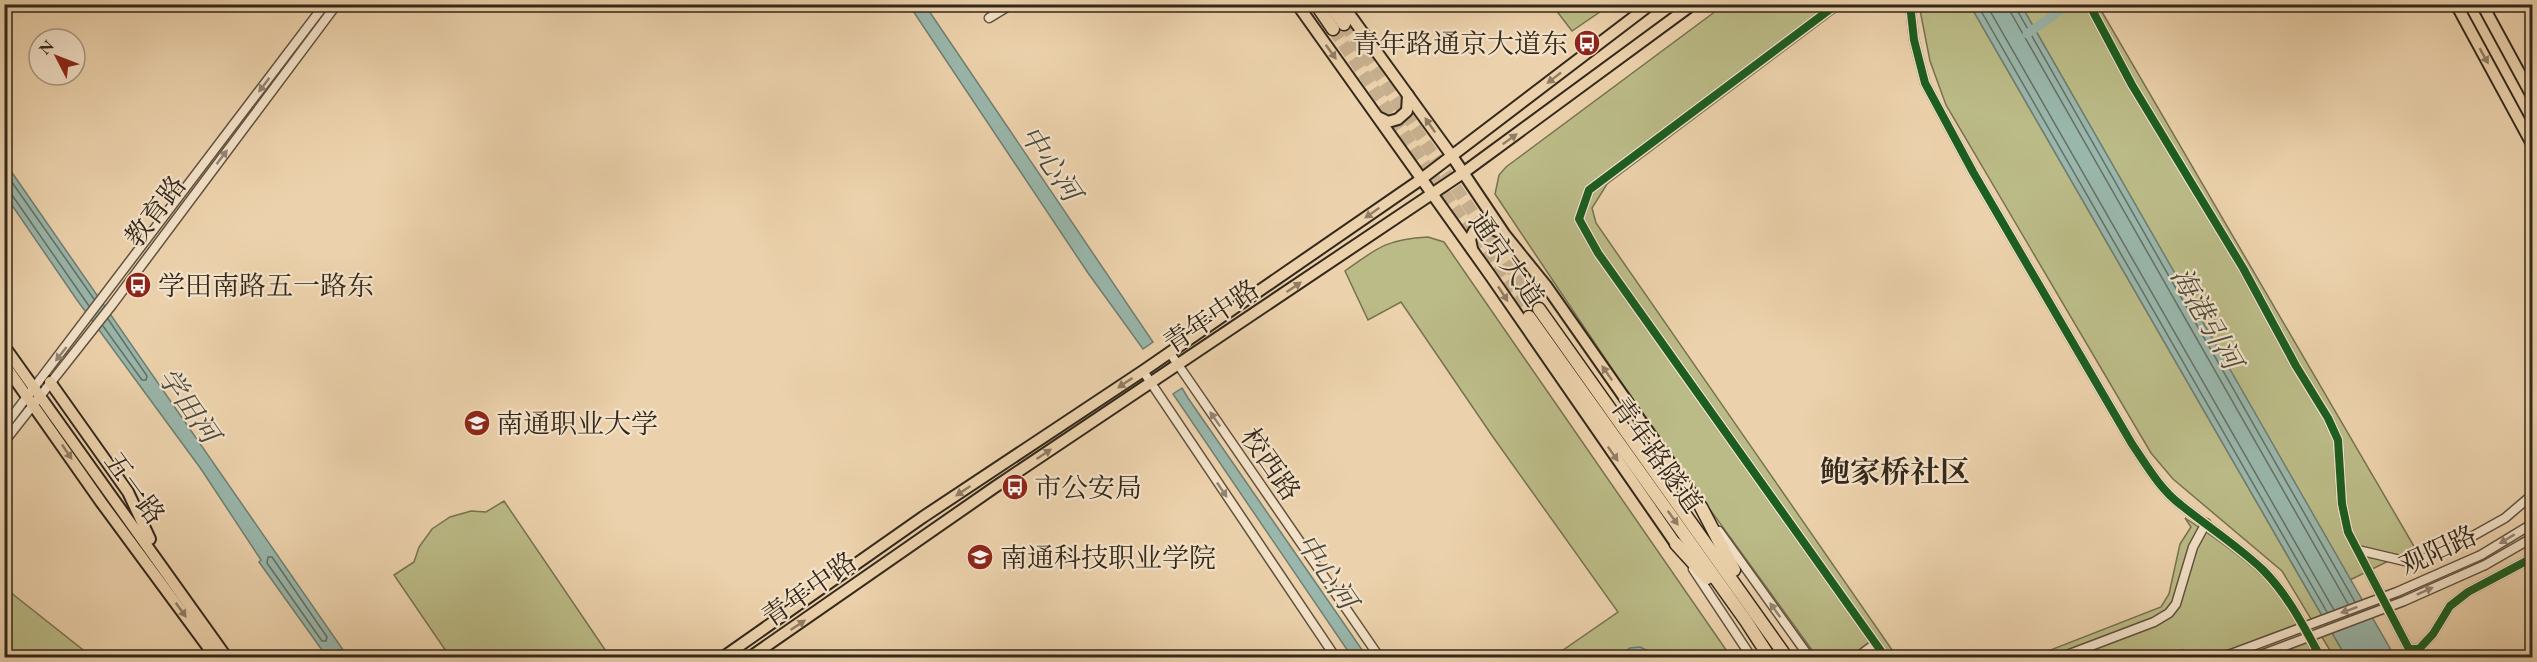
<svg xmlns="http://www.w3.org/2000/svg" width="2537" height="662" font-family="'EB Garamond','Noto Serif SC',serif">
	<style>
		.green { fill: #bbbb87; stroke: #777251; stroke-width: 1.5 }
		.water { fill: #99b7ac; stroke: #707e72; stroke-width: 1.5 }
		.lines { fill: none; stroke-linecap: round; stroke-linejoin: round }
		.shore { stroke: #667064; stroke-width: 1.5 }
		.canal { stroke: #99b7ac; stroke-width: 9 }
		.highway-tunnel { stroke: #c7b08f; stroke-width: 12; stroke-dasharray: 12 6; stroke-linecap: butt }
		.minor-casing { stroke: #61523f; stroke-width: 11 }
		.major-casing { stroke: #33281b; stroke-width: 14 }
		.highway-casing { stroke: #33281b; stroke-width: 15 }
		.minor { stroke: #f3e2c9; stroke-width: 8 }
		.major { stroke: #ecd2ac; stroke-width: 10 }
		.highway { stroke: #ecd2ac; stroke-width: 12 }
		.minor-bridge-casing { stroke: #61523f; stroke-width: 11; stroke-linecap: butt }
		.minor-bridge { stroke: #f3e2c9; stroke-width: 8 }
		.cycleway-casing { stroke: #f3e2c9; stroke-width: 11 }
		.cycleway { stroke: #1b5e20; stroke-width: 8 }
		.oneway { fill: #907d64 }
		.oneway2 { fill: #938572 }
		.labels { text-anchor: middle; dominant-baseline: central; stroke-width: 4.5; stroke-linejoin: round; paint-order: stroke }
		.poi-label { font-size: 27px; fill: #33281b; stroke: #f3e2c9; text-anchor: start }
		.street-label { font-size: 27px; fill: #33281b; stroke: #f3e2c9 }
		.water-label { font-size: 28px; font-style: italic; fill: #4c4c3f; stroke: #f3e2c9 }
		.quarter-label { font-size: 30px; font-weight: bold; fill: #33281b; stroke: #f3e2c9 }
	</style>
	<rect width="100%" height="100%" fill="#ecd2ac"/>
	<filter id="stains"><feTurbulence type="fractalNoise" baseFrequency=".00333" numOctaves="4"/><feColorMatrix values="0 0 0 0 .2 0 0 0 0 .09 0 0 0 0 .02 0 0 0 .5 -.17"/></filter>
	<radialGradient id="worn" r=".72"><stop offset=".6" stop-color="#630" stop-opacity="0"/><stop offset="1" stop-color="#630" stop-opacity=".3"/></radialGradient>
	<g class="green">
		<path d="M1552,5H1610L1572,31Z"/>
		<path d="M1724,5H1845L1607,184L1592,208L1596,223L1897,657H1817L1661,442L1495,194L1499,175L1506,167Z"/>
		<path d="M1919,5H1970L2346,657H2334L2282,571L2173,479L2151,453L1946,105L1930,61Z"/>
		<path d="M2021,5H2098L2415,548L2350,580Z"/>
		<path d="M1428,237L1444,242L1731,657H1553L1618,612L1493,437L1401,302L1368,320L1345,271C1377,248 1387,239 1428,237Z"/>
		<path d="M504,501L610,657H450L394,575L414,562L419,547L432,529L450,517L471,511L486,512Z"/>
		<path d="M2185,518C2212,536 2239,554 2262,576C2285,598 2300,630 2315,657H2189L2183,650L2163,657L2030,658L2161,607L2169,594L2180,544L2191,527Z"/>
		<path d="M5,588L92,657H5Z"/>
	</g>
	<g class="water">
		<path d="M909,5H925L1153,342L1143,349L1088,273Z"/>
		<path d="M1970,5H2021L2395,657H2346Z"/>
		<path d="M4,161L348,657H327L259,562L261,560L201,469L77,300L5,195Z"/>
		<path d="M1182,388L1188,398L1367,657H1352L1173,394Z"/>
		<path d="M1640,647L1661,657H1617L1630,648Z"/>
	</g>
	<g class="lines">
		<g class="shore">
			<path d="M1977,4L2327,612"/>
			<path d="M1986,4L2334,610"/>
			<path d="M2009,4L2011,13L2348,604"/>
			<path d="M2017,4V10L2355,602"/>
			<path d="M4,171L94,299"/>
			<path d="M4,192L12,195L89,306"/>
			<path d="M103,326L142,380H146L147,376L108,319"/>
			<path d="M268,557H272L327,637L326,641H322L267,563Z"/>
		</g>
		<path class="canal" d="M2027,34L2069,4"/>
		<g class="highway-tunnel">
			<path d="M1344,24L1539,309"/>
			<path d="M1333,29L1529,317"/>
		</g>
		<defs>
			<g id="minor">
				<path d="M1837,4L1589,190L1579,219L1598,253L1886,658"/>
				<path d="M1910,4L1914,40L1925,83L1973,172L2132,444C2147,466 2160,489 2181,505C2208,527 2238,546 2263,570C2288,595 2304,627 2321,658"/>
				<path d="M2089,4L2132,85L2243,268L2296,366L2328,418L2338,440L2342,504L2348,532L2409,649H2419L2433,634L2450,606L2468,592L2532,558"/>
				<path d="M989,18L1012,4"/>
				<path d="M1170,353L1380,658"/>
				<path d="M1143,371L1336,658"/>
				<path d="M4,427L325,4"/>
				<path d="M4,442L112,305L337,4"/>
				<path d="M1719,531L1810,658"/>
				<path d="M2358,550L2413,563L2455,546L2505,518L2532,495"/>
				<path d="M2481,555L2532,524"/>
				<path d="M2485,565L2532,538"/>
				<path d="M1693,569L1752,658"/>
				<path d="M1856,658L1875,644"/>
				<path d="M2059,658L2154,622L2169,613L2176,604L2193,547L2206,523"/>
			</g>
			<g id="major">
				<path d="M1297,4L1490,275L1676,544"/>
				<path d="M1342,4L1452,156L1505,235L1547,287L1701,507"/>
				<path d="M2456,4L2532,144"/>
				<path d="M2482,4L2532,96"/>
				<path d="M1380,118L1388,122L1398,119L1407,111L1408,95"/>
				<path d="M1472,249L1470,239L1474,231L1486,226L1502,233"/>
				<path d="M4,346L227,658"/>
				<path d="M4,364L101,502L216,658"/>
				<path d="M50,382L128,492L150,539"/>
				<path d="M722,658L923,517L1143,371L1420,180L1651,4"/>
				<path d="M749,658L995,487L1463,173L1693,4"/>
			</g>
			<g id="highway">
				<path d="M1316,4L1333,29"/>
				<path d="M1330,4L1344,24"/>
				<path d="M1539,309L1787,658"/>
				<path d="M1529,317L1746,621L1770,658"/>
				<path d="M1701,507L1734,570"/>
				<path d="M1676,544L1707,578"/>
			</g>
		</defs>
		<use href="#minor" class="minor-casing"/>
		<use href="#major" class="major-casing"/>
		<use href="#highway" class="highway-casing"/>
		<use href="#minor" class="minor"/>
		<use href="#major" class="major"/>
		<use href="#highway" class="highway"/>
		<defs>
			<g id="minor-bridge">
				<path d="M2223,657L2397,592L2481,555"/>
				<path d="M2253,658L2404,601L2485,565"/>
			</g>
		</defs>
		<use href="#minor-bridge" class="minor-bridge-casing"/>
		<use href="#minor-bridge" class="minor-bridge"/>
		<defs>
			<g id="cycleway">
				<path d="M1837,4L1589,190L1579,219L1598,253L1886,658"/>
				<path d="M1910,4L1914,40L1925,83L1973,172L2132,444C2147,466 2160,489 2181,505C2208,527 2238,546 2263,570C2288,595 2304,627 2321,658"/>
				<path d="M2089,4L2132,85L2243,268L2296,366L2328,418L2338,440L2342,504L2348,532L2409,649H2419L2433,634L2450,606L2468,592L2532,558"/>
			</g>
		</defs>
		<use href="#cycleway" class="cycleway-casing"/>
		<use href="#cycleway" class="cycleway"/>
	</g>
	<defs><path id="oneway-solid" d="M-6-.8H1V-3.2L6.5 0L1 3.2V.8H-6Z" transform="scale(1.5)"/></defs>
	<g class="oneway">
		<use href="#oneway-solid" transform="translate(1331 52) rotate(54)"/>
		<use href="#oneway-solid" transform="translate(2484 56) rotate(61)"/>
		<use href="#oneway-solid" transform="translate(1554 78) rotate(142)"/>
		<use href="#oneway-solid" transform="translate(1430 125) rotate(-125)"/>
		<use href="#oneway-solid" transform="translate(1510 139) rotate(-36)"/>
		<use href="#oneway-solid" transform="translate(1372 213) rotate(145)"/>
		<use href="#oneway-solid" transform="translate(1294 287) rotate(-34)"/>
		<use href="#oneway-solid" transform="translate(1503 294) rotate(57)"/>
		<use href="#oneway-solid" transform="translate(1607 373) rotate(-125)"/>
		<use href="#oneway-solid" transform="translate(1125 383) rotate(146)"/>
		<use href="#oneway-solid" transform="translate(67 452) rotate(56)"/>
		<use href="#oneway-solid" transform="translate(1044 454) rotate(-34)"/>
		<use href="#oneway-solid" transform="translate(1613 454) rotate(55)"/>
		<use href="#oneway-solid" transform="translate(963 491) rotate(146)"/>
		<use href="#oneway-solid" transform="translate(1673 518) rotate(54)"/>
		<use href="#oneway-solid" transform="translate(181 610) rotate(54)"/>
		<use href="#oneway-solid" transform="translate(798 625) rotate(-34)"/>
	</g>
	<g class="oneway2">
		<use href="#oneway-solid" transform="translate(264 85) rotate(127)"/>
		<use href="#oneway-solid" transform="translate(222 157) rotate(-53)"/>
		<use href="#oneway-solid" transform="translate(61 354) rotate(128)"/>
		<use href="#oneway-solid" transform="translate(1215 419) rotate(-125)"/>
		<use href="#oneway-solid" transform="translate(1222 490) rotate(56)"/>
		<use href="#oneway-solid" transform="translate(2507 539) rotate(149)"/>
		<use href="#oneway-solid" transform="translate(2425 591) rotate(-24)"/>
		<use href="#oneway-solid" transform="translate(1775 610) rotate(-126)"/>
		<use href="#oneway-solid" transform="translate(2349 610) rotate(160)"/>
	</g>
	<defs>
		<symbol id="bus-disc" viewBox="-11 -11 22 22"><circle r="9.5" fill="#8f2418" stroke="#f3e2c9"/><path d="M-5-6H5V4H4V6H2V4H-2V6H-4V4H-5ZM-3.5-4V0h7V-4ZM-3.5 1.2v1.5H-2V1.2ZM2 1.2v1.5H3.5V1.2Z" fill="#fff"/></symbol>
		<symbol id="university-disc" viewBox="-11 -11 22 22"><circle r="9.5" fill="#8f2418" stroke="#f3e2c9"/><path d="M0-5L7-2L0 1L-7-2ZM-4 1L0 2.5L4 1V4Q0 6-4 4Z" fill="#fff"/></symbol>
	</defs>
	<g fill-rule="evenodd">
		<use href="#bus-disc" x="1572" y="28" width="30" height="30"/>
		<use href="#bus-disc" x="123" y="270" width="30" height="30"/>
		<use href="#university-disc" x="462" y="408" width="30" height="30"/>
		<use href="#bus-disc" x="1000" y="472" width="30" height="30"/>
		<use href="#university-disc" x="965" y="542" width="30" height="30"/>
	</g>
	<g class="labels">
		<g class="poi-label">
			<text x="1568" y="43" text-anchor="end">青年路通京大道东</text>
			<text x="158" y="285">学田南路五一路东</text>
			<text x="496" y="423">南通职业大学</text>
			<text x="1034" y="487">市公安局</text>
			<text x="1000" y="557">南通科技职业学院</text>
		</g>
		<g class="street-label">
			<text transform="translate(155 211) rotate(-53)">教育路</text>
			<text transform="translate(1507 259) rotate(55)">通京大道</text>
			<text transform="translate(1211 316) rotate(-34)">青年中路</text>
			<text transform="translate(1657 455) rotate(54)">青年路隧道</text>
			<text transform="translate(1271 464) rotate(55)">校西路</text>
			<text transform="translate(135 488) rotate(54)">五一路</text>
			<text transform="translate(2438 550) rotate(-25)">观阳路</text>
			<text transform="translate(809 589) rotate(-35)">青年中路</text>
		</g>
		<g class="water-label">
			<text transform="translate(1051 163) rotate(56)">中心河</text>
			<text transform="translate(2207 318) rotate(60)">海港引河</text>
			<text transform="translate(189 405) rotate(55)">学田河</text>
			<text transform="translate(1327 571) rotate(56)">中心河</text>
		</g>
		<g class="quarter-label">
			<text x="1895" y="471">鲍家桥社区</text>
		</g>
	</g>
	<rect width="2537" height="662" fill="none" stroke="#ecd2ac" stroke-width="24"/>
	<rect x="6" y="6" width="2525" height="650" fill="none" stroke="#33281b" stroke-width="3"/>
	<rect x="12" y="12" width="2513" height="638" fill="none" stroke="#33281b" stroke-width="1.5"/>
	<g transform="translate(57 57) rotate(312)"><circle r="28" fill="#f3e2c9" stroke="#a69883" stroke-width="1.5"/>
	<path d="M0-4.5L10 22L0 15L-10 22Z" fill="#8f2418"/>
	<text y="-9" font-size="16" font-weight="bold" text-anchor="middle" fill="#33281b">N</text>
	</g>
	<rect width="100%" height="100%" filter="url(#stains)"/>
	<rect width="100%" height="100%" fill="url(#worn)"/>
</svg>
